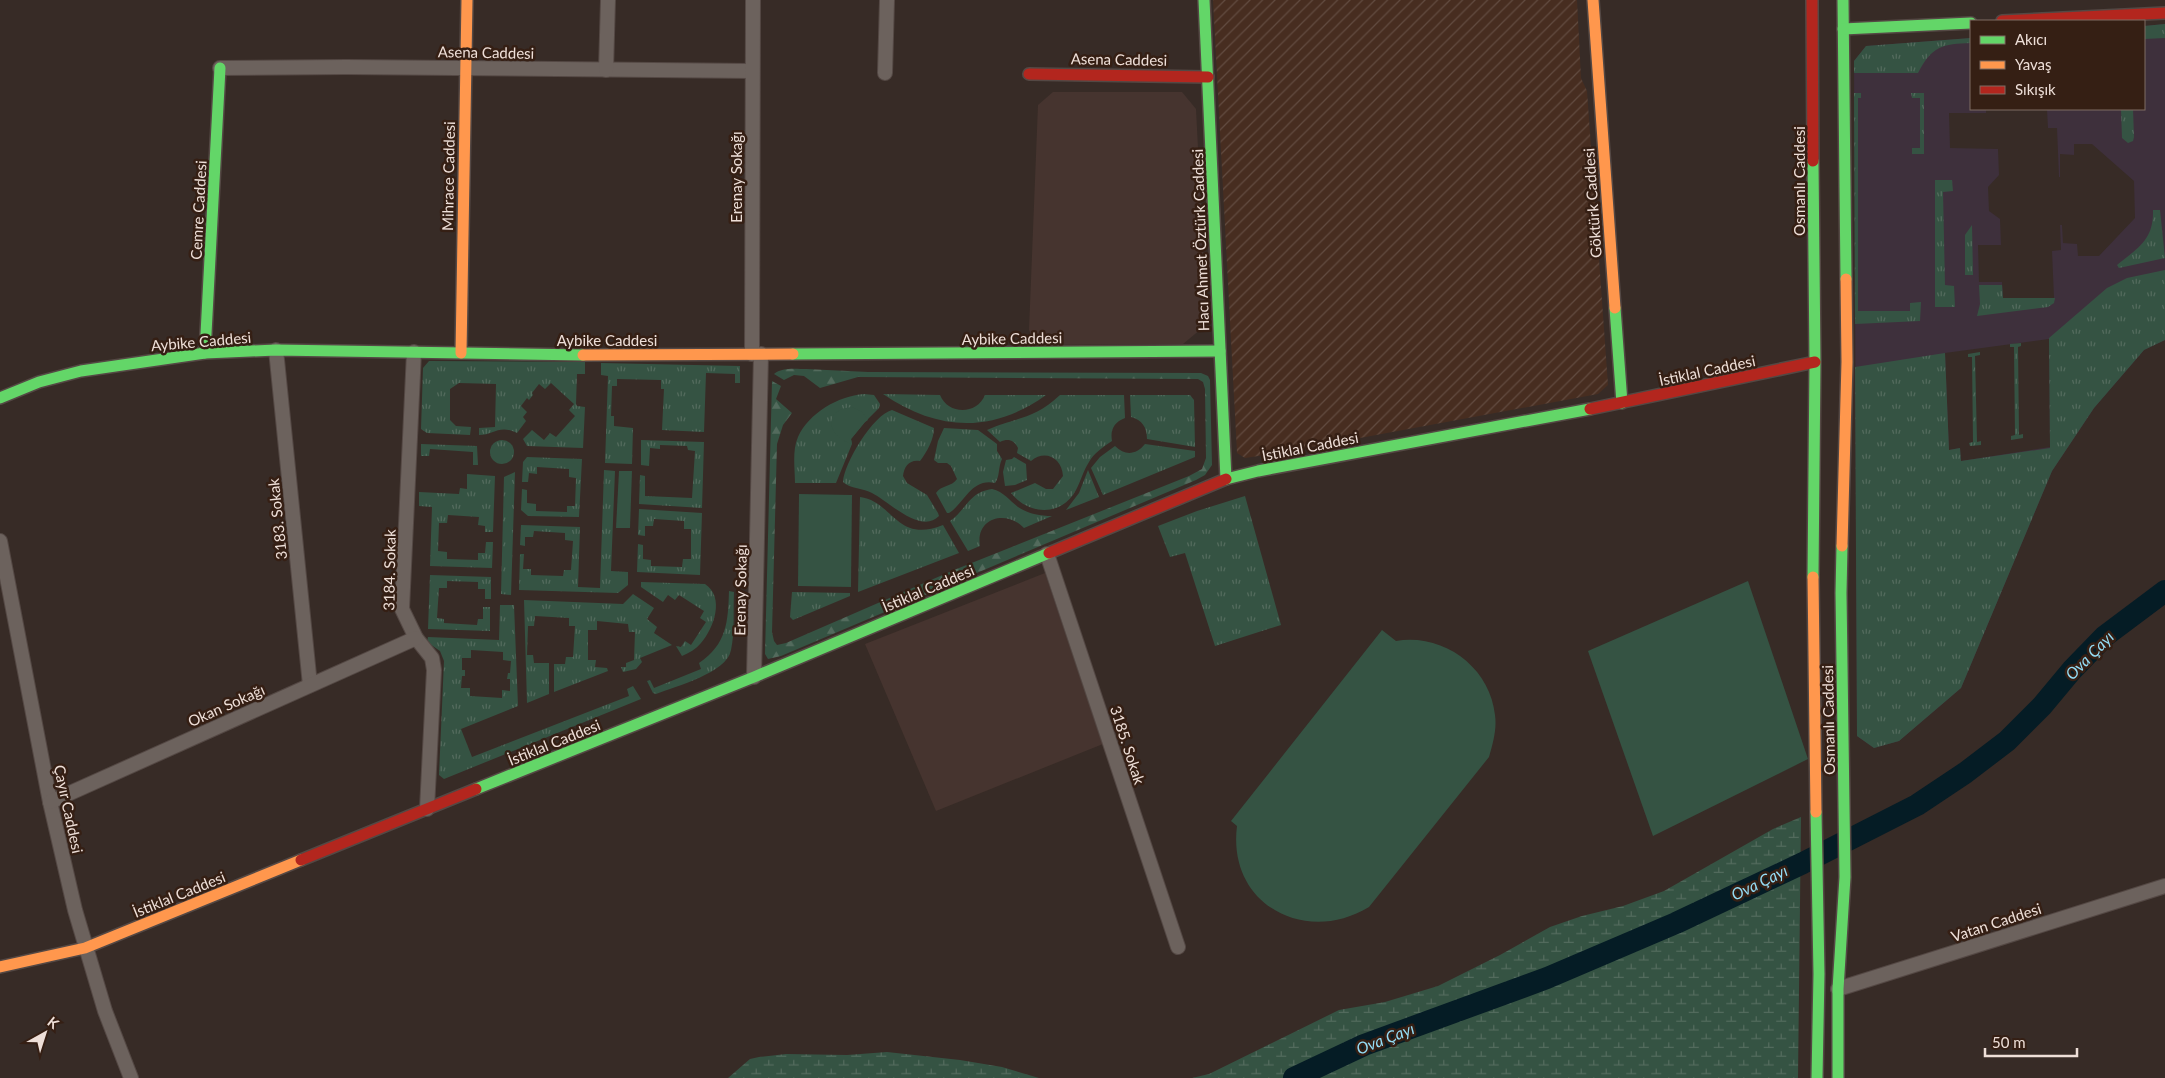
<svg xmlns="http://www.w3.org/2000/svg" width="2165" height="1078" font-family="Lato,sans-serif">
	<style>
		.industrial { fill: url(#industrial-furrows) }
		.education { fill: #46342f }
		.medical { fill: #3e303c; fill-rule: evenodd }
		.grass { fill: url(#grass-tufts); fill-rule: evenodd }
		.forest { fill: url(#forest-firs) }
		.wetland { fill: url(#wetland-marsh) }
		.park { fill: #355343 }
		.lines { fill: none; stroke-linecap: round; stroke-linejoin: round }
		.river { stroke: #051c25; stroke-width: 22 }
		.street-casing { stroke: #544844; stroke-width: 16 }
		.fast-casing { stroke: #544844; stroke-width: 14 }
		.slow-casing { stroke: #544844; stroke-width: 14 }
		.jam-casing { stroke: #544844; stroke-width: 14 }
		.street { stroke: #6c625d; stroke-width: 14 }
		.fast { stroke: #63d668; stroke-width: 11 }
		.slow { stroke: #ff974d; stroke-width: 11 }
		.jam { stroke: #b3261e; stroke-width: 11 }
		.labels { text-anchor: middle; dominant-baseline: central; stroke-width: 5; stroke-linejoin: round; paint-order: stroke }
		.street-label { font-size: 15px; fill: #eedfd8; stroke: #351f14 }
		.water-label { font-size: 16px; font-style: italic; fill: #94ddf6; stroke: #351f14 }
	</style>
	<defs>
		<pattern id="industrial-furrows" width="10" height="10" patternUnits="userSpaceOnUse" patternTransform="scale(1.25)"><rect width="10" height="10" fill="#472d20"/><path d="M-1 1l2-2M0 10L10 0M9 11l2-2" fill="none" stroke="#624b40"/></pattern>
		<pattern id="grass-tufts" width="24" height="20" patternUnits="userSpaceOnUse" patternTransform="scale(1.25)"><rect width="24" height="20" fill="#355343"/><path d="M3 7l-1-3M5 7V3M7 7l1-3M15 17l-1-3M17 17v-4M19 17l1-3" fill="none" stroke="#536b5d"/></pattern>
		<pattern id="forest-firs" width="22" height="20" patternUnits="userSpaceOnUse" patternTransform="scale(1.25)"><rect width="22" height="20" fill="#355343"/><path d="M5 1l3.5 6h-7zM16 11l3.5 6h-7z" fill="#536b5d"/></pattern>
		<pattern id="wetland-marsh" width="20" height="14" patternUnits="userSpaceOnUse" patternTransform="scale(1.25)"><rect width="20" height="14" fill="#355343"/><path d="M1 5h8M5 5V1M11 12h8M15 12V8" fill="none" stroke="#536b5d"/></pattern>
	</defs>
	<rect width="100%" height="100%" fill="#372b26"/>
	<path class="industrial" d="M1213,0H1577L1581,78L1587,91L1608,385L1598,394L1279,453L1245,458L1237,453Z"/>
	<g class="education">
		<path d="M1053,92H1182L1196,109L1207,324L1183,344L1049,345L1034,342L1029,330L1038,105Z"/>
		<path d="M1045,573L1103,744L936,811L865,644Z"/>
	</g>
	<path class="medical" d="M2165,24V340L2144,350L2094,408L2052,471L1961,688L1899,741L1874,748L1857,736L1854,61L1866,46L1971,38V109H1986V113H1949L1950,148L1998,149L1999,175L1988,187L1989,211L2000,219L2001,245H1978L1979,282H2002L2003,298H2054L2052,251L2061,250L2060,225H2062L2063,243L2077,244L2078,256H2099L2135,218L2134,181L2092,144H2074V155L2060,154V177H2059L2057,128H2048L2047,109H2144V26ZM2049,339L2050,447L1961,461L1960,448L1949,450L1945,353Z"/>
	<g class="grass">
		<path d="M2165,24V38L2144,39V26Z"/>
		<path d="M1971,38V43C1942,44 1932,46 1918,73H1854V61L1866,46Z"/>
		<path d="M1854,93H1861V98H1858V311H1910V303L1921,302L1920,321L1855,324Z"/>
		<path d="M1911,93H1924V154H1912V148H1920V98H1912Z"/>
		<path d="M2121,109H2133L2134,137L2133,141L2128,143L2122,138Z"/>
		<path d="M1935,180H1952L1953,191L1943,192L1945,285L1954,286L1955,307H1935Z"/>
		<path d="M2153,210H2160L2165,258L2119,268L2117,265C2138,248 2154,240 2153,210Z"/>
		<path d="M1972,225L1973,275H1965V235Z"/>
		<path d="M2165,270V340L2144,350L2094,408L2052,471L1961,688L1899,741L1874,748L1857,736L1855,367L1945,353L1949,450L1960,448L1961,461L2050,448L2049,338L2107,288L2127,278Z"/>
		<path d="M1979,285H2002L2003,298H2055L2054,303L2048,307L1977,316L1980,304Z"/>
		<path d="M2021,343V346L2018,347L2019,435L2023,434V438L2011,440V436L2015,435L2014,347H2010V344Z"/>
		<path d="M1980,352V355L1975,356L1977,442L1981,441V445L1970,446L1969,443L1973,442L1972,357H1968V354Z"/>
		<path d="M429,361L585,362V374H577L576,404L577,406L585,407L583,448L527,446L523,439L532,430L544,440L550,433L556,437L575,416L569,410L574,404L551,383L545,389L539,384L532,393L533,395L529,400L527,398L521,406L527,412L523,417L526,421L517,433C499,424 494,435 479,435V428L495,427L496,384L459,383L450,389V420L456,426L471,427L470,435L427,433L421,429L423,368Z"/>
		<path d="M601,363L740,366V383H735V374L706,373L704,432L662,430L664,389H661V380L617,379V386H612L611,416H614V426L633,428L632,464L605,463L608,376L601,375Z"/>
		<path d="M864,394L874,395L880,404L879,408L865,422L851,439L852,444L836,483H795C795,469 792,450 798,437C809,413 838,396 864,394Z"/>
		<path d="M883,394L940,395C948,415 977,415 985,395H1046C992,434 937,431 883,394Z"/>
		<path d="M1060,395H1124L1125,418C1114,422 1110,430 1112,441C1103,447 1094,453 1089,462C1083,471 1081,481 1076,490C1062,517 1028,515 1011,493L1035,483L1046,489H1053L1063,476C1062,458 1045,449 1031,461L1017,453L1018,448C1014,440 1008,438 1000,442L987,430C1016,417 1034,420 1060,395Z"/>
		<path d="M1130,395H1190L1194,400L1195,447L1147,439C1147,427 1142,420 1131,417Z"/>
		<path d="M892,410L934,428C934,439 927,452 920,461C910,459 904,466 903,476L907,483L927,495L938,513L939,516C921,535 888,501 872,493C864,488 850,489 843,482C844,463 873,415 892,410Z"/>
		<path d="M944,428L978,430L997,444V451L1002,459C998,467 1000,477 995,483C971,478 965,503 949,513H947L936,493C941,485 952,487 957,479L951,466L947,463H938L934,460L938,441Z"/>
		<path d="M641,440L704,442L702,508L639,504L640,475L645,476V496L692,498L695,451L688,450L687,446L660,445V449L650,448L649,466L641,465Z"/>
		<circle cx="502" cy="452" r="12"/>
		<path d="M421,444L477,446L478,465H473V452L430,449L429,456H421Z"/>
		<path d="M1145,444L1195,451V457L1103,495L1091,468L1100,457L1115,446C1125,456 1136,455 1145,444Z"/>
		<path d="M527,457L582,459L579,517L528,516L521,510L522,489L527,490V503L536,504V511L567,512V506H575L576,478L569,477V469L537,467V474L529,473L528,482H522L523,462Z"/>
		<path d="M1014,457L1026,464L1027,480L1015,485L1005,486L1003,472L1006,460L1012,459Z"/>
		<path d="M604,470L615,471L611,571L628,572V585L618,593L519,590L520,554H524L523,569H531V575L563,576L564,570H571L573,541L565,540V533L534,531L533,537H525V546L520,545L521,525L580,527L578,587L600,588Z"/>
		<path d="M1088,470L1099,497L1066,510L1079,493Z"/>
		<path d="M515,472L511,595L501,594L504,477Z"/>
		<path d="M467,474L495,476L493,532H485V526L478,525L479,517L448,515L447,523H439L438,551L447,552V559L478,560V553H485L486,542H493L492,568L430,566L432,507L419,506V492L459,494L460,488L467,489Z"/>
		<path d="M992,489C1004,492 1009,500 1018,507C1028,514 1040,516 1052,516L1024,528C1006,509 975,518 980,546L968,551L950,521C967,509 969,492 992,489Z"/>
		<path d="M1245,496L1281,625L1215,646L1185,553L1170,557L1158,526L1197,511Z"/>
		<path d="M860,497C893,501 896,544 943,525L959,553L858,592Z"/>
		<path d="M639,509L702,513L700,575L637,572L638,544L643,545V559L651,560V566L682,567L683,559H691V529H684V521L654,519L653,526H645V536L638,535Z"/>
		<path d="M430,575L491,577V599H485V589H478V582L447,581V588H439L437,618L444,619V623L477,625L478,619H483V607H490V631L428,629Z"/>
		<path d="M641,582L705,584C725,597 714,628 701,643C696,649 689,653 682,656L676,646L681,647L685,641L691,645L706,622L700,618L704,611L679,595L675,600L668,595L663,602L641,587Z"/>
		<path d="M729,591L734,592C733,611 735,632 731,650C727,673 676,686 656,694L653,693L647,681L650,680L654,688L701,669L699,663C727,644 728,622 729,591Z"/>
		<path d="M792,592L850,593V596L793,620L790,617Z"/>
		<path d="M633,594L654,608L647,619L657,627L654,633L672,645L640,658L642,662L636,669L623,672L621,667H626V663L634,660L635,632H629L628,624L597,621V630H588V660H596L595,667L607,668L608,671L554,692V664H565L566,657H573L575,626H569V618L535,616L534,626H528L527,655H533L534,663H549V694L527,703L524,600L623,604Z"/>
		<path d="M500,605H514L518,706L461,729L472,757L629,696L627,689L633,686L641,699L444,779L439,775L444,661L440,651L427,642L428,637L499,640ZM471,650L503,652V660L511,661L510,673H508L507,679H510V691L502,690V698L470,696V688H461L462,676H465V670H462V658H471Z"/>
	</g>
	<path class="forest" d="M806,369L868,372L1201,373L1208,376L1210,380L1212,465L1205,475L1196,480L781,656L768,659L765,654L772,381L781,386L776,399L792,413L783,425L777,444L772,632L774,641L777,645L786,643L954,570L1189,476L1202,469L1206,458L1205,389L1203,382L1198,379L858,377L820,388L804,376L794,375L784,380L774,374C782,367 796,369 806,369Z"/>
	<g class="wetland">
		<path d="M1801,817L1798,1078H1192L1209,1074L1339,1010L1385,1002L1438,986L1500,955L1550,927L1582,916L1623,906L1664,891L1773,829Z"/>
		<path d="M887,1052L960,1060L1002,1067L1039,1078H728L750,1059L759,1057L786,1054L847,1055Z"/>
	</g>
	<g class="park">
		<path d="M852,407L862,412L868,420L865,422L851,439L852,444C826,436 823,409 852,407Z"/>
		<path d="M619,471H632L630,528H616Z"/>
		<path d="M799,494L852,495L851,587L798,586Z"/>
		<path d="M1748,581L1808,759L1653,836L1588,651Z"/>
		<path d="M1382,630L1396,641C1443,633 1490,667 1495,715C1497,729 1493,743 1489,757L1369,907C1305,946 1227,904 1237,826L1231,821Z"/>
	</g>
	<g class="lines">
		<path class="river" d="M1294,1078L1364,1045L1547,978L1676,923L1803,863L1917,805L1965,773L2007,741L2042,706L2072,670L2105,636L2165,591"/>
		<defs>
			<g id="street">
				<path d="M220,68L346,67L752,71"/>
				<path d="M606,70L608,0"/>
				<path d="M885,73L887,0"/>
				<path d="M276,350L310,685"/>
				<path d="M414,352L402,609L416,638L432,658L434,670L427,809"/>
				<path d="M752,354L753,0"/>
				<path d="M0,541L50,802L75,910L105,1011L131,1078"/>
				<path d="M1047,554L1178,947"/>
				<path d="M754,677L761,354"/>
				<path d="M50,802L416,638"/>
				<path d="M1838,989L2165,886"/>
			</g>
			<g id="fast">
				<path d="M1204,0L1226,479"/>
				<path d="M1843,0L1846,279"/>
				<path d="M1843,29L1971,23"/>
				<path d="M1615,308L1622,403"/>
				<path d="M205,353L220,68"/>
				<path d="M793,354L1220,351"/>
				<path d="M0,398L39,382L81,371L205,353L276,350L583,355"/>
				<path d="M1226,479L1258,471L1590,409"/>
				<path d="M1813,577L1815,362L1813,161"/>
				<path d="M476,789L754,677L1049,553"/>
				<path d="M1816,812L1819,974L1817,1078"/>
				<path d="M1838,1078V989L1845,877L1841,593L1842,546"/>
			</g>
			<g id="slow">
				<path d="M1593,0L1615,308"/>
				<path d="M461,353L467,0"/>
				<path d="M583,355L793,354"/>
				<path d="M1842,546L1847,362L1846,279"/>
				<path d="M1813,577L1816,812"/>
				<path d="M0,967L85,948L301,860"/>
			</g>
			<g id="jam">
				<path d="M1812,0L1813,161"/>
				<path d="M2002,21L2165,13"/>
				<path d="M1029,74L1208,77"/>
				<path d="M1590,409L1815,362"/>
				<path d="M1049,553L1226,479"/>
				<path d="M301,860L476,789"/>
			</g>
		</defs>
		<use href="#street" class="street-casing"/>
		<use href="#fast" class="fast-casing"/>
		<use href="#slow" class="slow-casing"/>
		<use href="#jam" class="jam-casing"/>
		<use href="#street" class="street"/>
		<use href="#fast" class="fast"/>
		<use href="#slow" class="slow"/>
		<use href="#jam" class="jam"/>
	</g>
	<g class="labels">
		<g class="street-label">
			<text transform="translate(486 52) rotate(1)">Asena Caddesi</text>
			<text transform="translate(1119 59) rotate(1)">Asena Caddesi</text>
			<text transform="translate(448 176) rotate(-89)">Mihrace Caddesi</text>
			<text transform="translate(736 177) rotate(-90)">Erenay Sokağı</text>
			<text transform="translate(1799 181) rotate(-90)">Osmanlı Caddesi</text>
			<text transform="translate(1592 203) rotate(-94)">Göktürk Caddesi</text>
			<text transform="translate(198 210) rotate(-87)">Cemre Caddesi</text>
			<text transform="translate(1200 240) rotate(-92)">Hacı Ahmet Öztürk Caddesi</text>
			<text transform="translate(1012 338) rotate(-1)">Aybike Caddesi</text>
			<text x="607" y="340">Aybike Caddesi</text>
			<text transform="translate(201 341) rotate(-5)">Aybike Caddesi</text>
			<text transform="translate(1707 370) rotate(-12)">İstiklal Caddesi</text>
			<text transform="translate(1310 446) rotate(-11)">İstiklal Caddesi</text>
			<text transform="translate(277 519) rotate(-96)">3183. Sokak</text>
			<text transform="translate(389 570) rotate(-89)">3184. Sokak</text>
			<text transform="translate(928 588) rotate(-23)">İstiklal Caddesi</text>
			<text transform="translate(740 590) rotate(-89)">Erenay Sokağı</text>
			<text transform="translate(226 705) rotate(-24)">Okan Sokağı</text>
			<text transform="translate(1828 720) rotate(-91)">Osmanlı Caddesi</text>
			<text transform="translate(554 742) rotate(-22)">İstiklal Caddesi</text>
			<text transform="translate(1128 745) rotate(72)">3185. Sokak</text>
			<text transform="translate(69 809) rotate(78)">Çayır Caddesi</text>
			<text transform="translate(179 894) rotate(-22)">İstiklal Caddesi</text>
			<text transform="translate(1996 922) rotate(-18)">Vatan Caddesi</text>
		</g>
		<g class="water-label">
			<text transform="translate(2089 655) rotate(-45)">Ova Çayı</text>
			<text transform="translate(1759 882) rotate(-26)">Ova Çayı</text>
			<text transform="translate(1385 1038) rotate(-21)">Ova Çayı</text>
		</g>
	</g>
	<rect x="1970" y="20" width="175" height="90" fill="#351f14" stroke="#7f6c62"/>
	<rect x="1980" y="36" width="25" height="8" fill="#63d668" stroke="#7f6c62"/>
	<text x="2015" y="45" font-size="15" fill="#eedfd8">Akıcı</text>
	<rect x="1980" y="61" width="25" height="8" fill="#ff974d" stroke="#7f6c62"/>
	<text x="2015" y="70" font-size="15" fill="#eedfd8">Yavaş</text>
	<rect x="1980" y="86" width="25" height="8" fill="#b3261e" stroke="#7f6c62"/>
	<text x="2015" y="95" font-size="15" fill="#eedfd8">Sıkışık</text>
	<g transform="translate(45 1033) rotate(39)" stroke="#351f14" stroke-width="4" paint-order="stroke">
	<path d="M0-4L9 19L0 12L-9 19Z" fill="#eedfd8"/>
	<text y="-8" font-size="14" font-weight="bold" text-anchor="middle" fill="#eedfd8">K</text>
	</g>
	<path d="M1985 1048v8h92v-8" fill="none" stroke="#eedfd8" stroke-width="2.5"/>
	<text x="1992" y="1048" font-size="15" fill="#eedfd8" stroke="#351f14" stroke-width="4" paint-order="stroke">50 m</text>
</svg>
